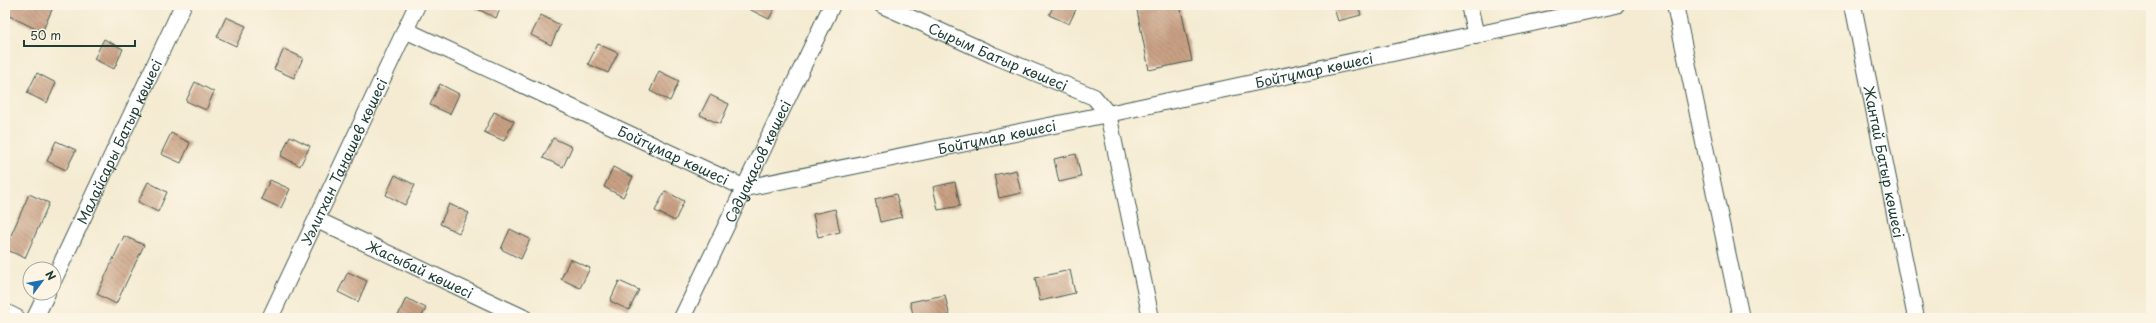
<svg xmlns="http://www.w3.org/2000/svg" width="2156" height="323" font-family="'Playpen Sans',sans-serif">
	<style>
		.building { fill: url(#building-back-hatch) }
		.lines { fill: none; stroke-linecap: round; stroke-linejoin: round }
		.minor-casing { stroke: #3f574c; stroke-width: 18 }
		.minor { stroke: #fff; stroke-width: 16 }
		.labels { text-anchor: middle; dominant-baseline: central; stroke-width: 3.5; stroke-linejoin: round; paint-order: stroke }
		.street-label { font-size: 14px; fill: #1f3d34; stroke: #fcf5e5 }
	</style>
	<defs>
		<pattern id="building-back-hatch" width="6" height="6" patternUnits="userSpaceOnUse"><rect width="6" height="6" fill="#c9a084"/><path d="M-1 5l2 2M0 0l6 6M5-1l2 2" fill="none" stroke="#a3846d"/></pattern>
	</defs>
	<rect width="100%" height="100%" fill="#fcf5e5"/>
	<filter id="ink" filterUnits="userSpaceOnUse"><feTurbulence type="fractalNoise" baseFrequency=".025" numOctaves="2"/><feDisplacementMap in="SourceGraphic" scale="8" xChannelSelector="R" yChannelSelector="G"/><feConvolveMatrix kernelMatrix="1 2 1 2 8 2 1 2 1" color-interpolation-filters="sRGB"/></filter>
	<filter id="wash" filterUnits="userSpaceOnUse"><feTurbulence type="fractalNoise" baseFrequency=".012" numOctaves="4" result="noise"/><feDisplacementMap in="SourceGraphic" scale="16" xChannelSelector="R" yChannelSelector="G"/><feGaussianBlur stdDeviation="0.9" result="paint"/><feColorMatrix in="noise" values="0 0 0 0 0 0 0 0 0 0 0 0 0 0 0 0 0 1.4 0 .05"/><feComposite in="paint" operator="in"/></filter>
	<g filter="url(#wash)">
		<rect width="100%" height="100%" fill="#f4ebd2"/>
		<g id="blocks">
			<g class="building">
				<path d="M5,5H54L42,32L5,14Z"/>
				<path d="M469,5H502L496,18Z"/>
				<path d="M741,5H776L769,19Z"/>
				<path d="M1054,5H1078L1069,24L1049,15Z"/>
				<path d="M1163,5H1180L1192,61L1149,70L1137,10Z"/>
				<path d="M1333,5H1358L1361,15L1338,21Z"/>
				<path d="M541,15L560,25L551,45L531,35Z"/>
				<path d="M226,17L246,26L236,46L217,37Z"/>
				<path d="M104,39L123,49L114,69L94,59Z"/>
				<path d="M598,44L618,53L608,73L588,64Z"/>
				<path d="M284,49L303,58L294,78L274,69Z"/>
				<path d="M659,71L679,81L670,101L650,91Z"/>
				<path d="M37,73L56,83L47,103L27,93Z"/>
				<path d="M195,82L214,92L206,110L186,101Z"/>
				<path d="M440,84L459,94L450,114L430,105Z"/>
				<path d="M710,95L729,104L720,124L700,115Z"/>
				<path d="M494,112L514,121L504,141L484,132Z"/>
				<path d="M171,133L190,143L181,163L161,154Z"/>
				<path d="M290,136L310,146L300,166L281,156Z"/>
				<path d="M553,138L572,147L563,167L543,158Z"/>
				<path d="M56,141L76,150L66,170L47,161Z"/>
				<path d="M1076,154L1081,177L1059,182L1054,159Z"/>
				<path d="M613,167L633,177L623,197L604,187Z"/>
				<path d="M1016,170L1021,193L999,198L994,175Z"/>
				<path d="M395,175L415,185L405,205L386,195Z"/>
				<path d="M270,180L290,189L281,208L261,199Z"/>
				<path d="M148,182L167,192L158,212L138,202Z"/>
				<path d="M955,182L960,206L938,210L933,187Z"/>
				<path d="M665,191L684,201L675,221L655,211Z"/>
				<path d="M29,194L49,203L25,258L5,249Z"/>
				<path d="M896,194L902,217L880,222L875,199Z"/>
				<path d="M449,204L469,213L459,233L440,224Z"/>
				<path d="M835,209L840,232L818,237L813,214Z"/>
				<path d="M510,229L530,239L521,259L501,249Z"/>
				<path d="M124,236L144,245L116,304L97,294Z"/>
				<path d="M570,259L590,268L580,288L561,279Z"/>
				<path d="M1070,270L1075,293L1040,301L1035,278Z"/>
				<path d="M348,272L367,281L358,302L338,292Z"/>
				<path d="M619,281L639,290L629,310L610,301Z"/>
				<path d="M945,295L950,318H914L910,302Z"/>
				<path d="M406,298L426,308L421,318H397Z"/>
			</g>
		</g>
	</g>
	<g filter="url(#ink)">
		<use href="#blocks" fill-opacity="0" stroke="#3f574c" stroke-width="1"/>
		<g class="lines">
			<defs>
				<g id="minor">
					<path id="s1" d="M882,5L993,55L1094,97L1108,114L1151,318"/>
					<path d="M1469,5L1476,36"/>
					<path d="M1675,5L1741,318"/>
					<path id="s2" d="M1853,5L1916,318"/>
					<path id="s3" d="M405,30L745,188L1108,114L1616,5"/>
					<path id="s4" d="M317,220L524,318"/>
					<path id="s5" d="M54,279L183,5"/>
					<path d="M5,312L17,318"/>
					<path d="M35,318L47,293"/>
					<path id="s6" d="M270,318L417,5"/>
					<path id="s7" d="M682,318L832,5"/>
				</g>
			</defs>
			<use href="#minor" class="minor-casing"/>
			<use href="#minor" class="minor"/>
		</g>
	</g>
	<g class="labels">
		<g class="street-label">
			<text stroke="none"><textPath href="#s1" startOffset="127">Сырым Батыр көшесі</textPath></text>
			<text stroke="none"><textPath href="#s3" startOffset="956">Бойтұмар көшесі</textPath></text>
			<text stroke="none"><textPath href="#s3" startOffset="632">Бойтұмар көшесі</textPath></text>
			<text stroke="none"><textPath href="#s5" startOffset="152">Малайсары Батыр көшесі</textPath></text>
			<text stroke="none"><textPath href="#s3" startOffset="296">Бойтұмар көшесі</textPath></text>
			<text stroke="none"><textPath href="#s6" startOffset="173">Уәлитхан Танашев көшесі</textPath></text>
			<text stroke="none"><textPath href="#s7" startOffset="174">Сәдуақасов көшесі</textPath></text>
			<text stroke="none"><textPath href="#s2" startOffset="160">Жантай Батыр көшесі</textPath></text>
			<text stroke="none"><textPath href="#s4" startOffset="114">Жасыбай көшесі</textPath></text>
		</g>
	</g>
	<rect width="2156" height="323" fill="none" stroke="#fcf5e5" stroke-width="20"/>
	<g transform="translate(42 281) rotate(58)"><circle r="19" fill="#fcf5e5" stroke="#a4ab9e"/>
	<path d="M0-3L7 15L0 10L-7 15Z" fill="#1f6fb2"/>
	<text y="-6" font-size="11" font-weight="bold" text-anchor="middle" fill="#1f3d34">N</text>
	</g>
	<path d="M24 40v6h111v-6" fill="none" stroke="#1f3d34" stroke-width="2"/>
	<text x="30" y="40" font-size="12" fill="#1f3d34" stroke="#fcf5e5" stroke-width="3" paint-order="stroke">50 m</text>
</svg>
